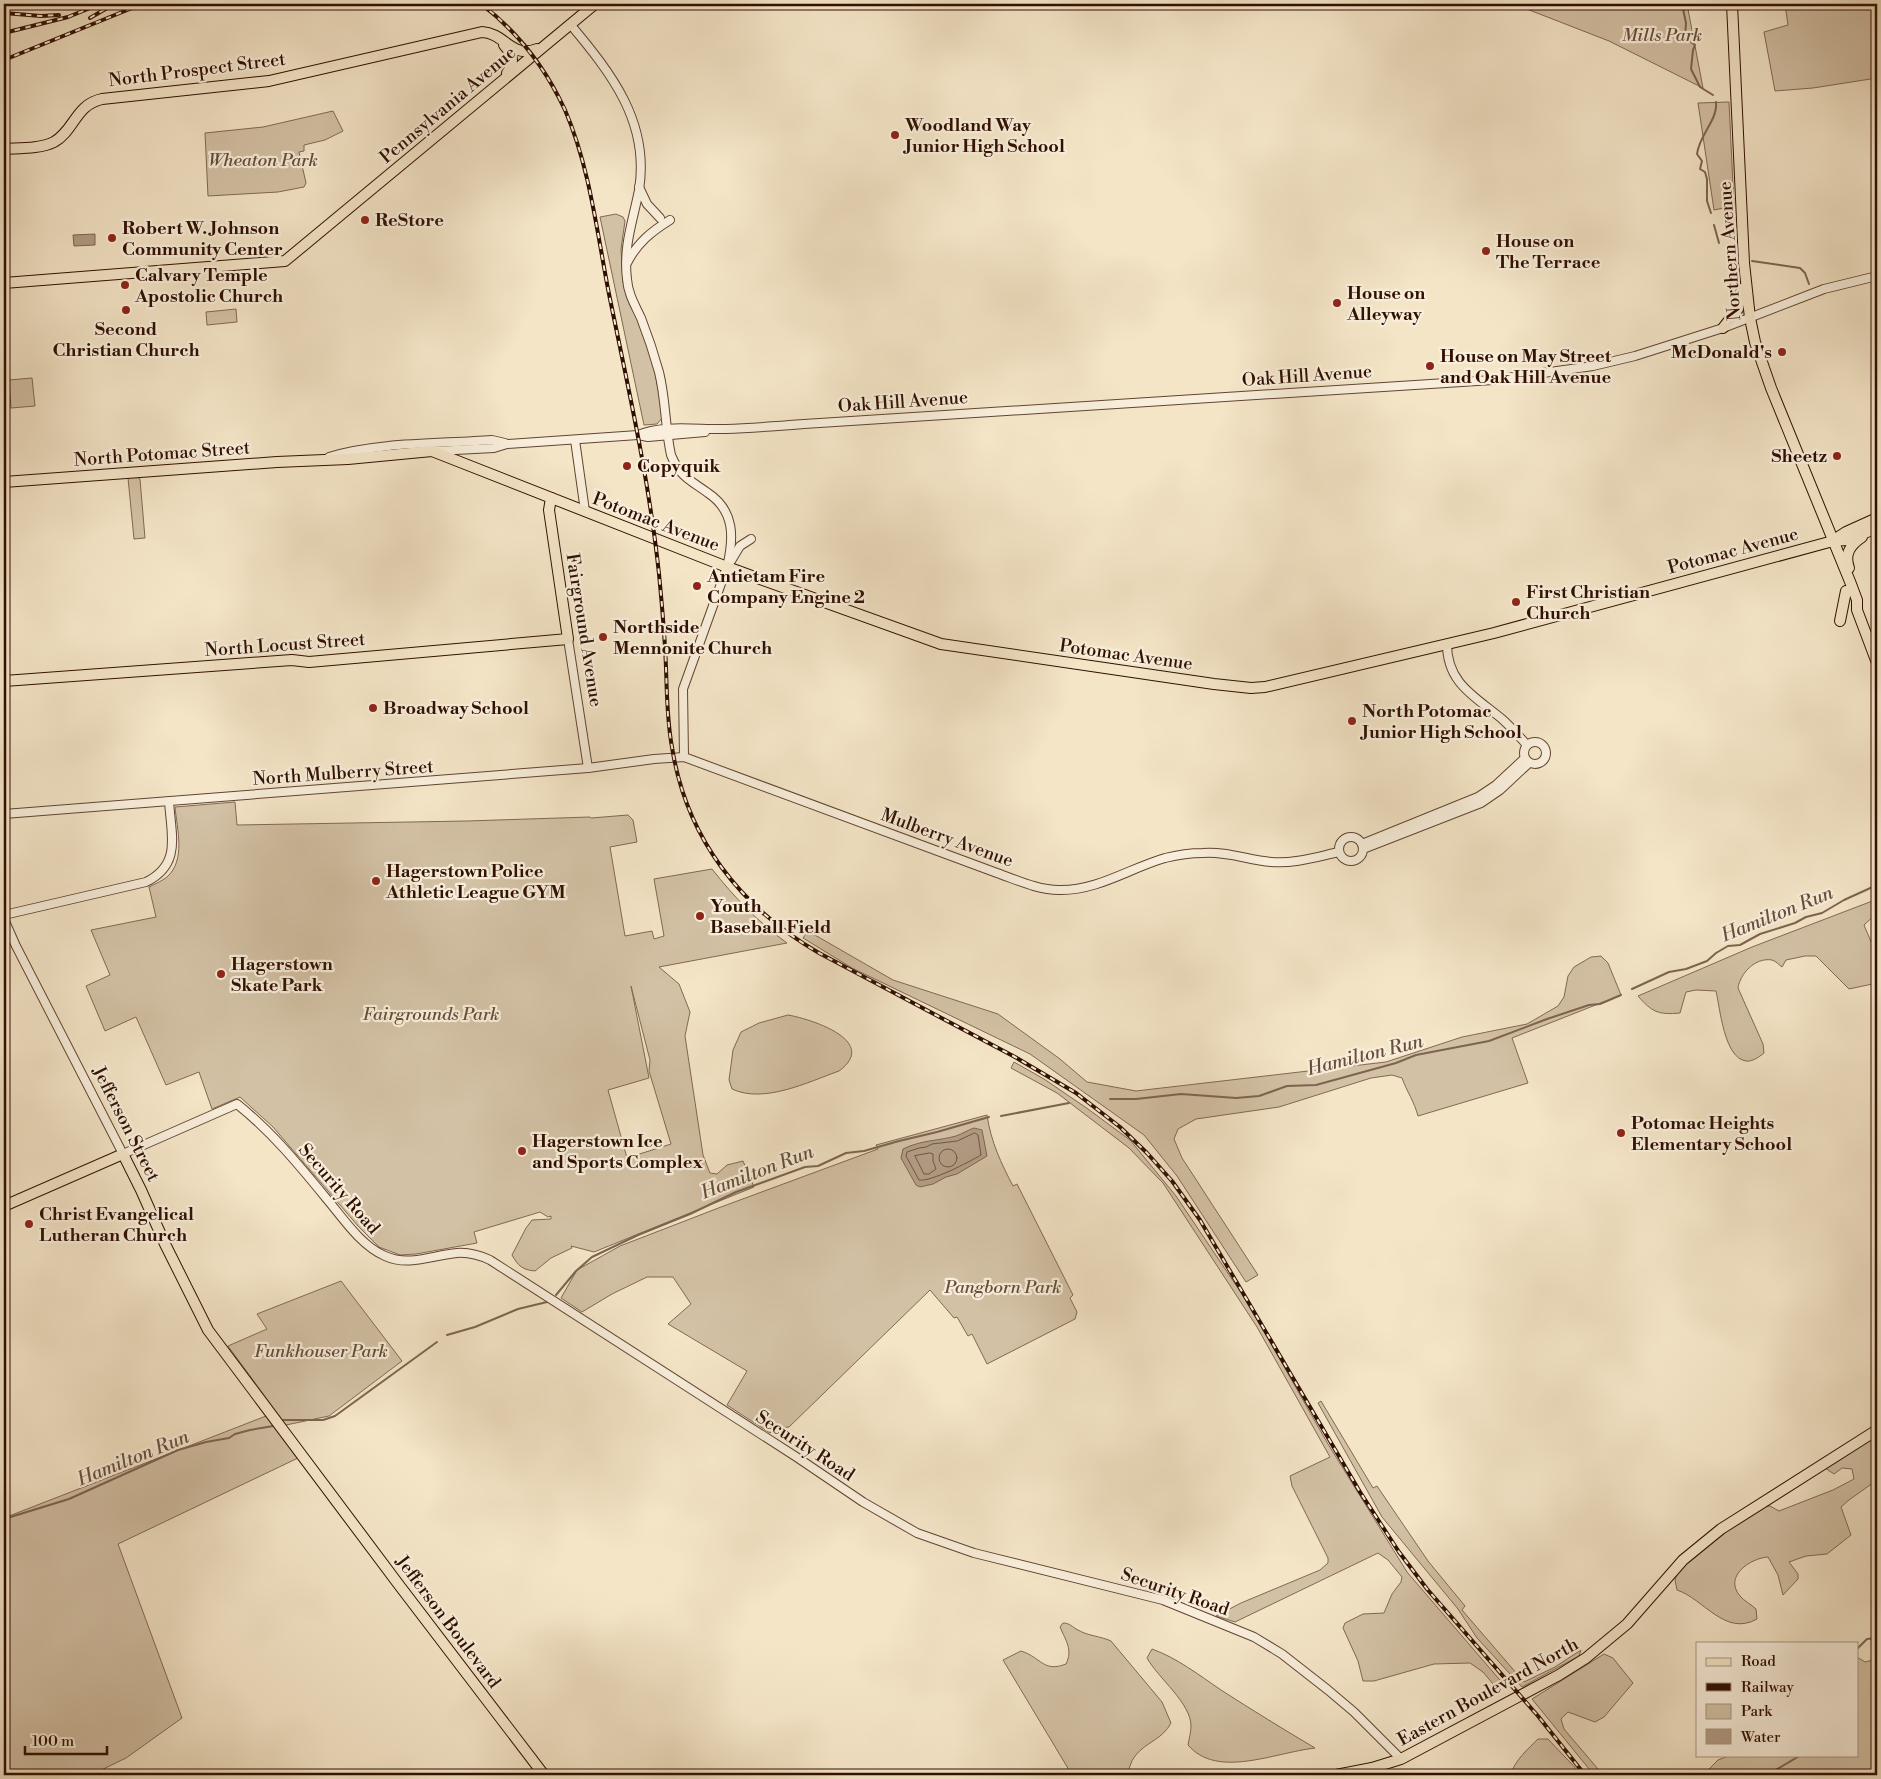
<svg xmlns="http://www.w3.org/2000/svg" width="1881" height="1779" font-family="'Libre Bodoni',serif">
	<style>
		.green { fill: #d3c1a5; stroke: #826853; fill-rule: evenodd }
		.water { fill: #b19c84; stroke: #7d6450 }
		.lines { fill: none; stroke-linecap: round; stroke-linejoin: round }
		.shore { stroke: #705642; stroke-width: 1 }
		.stream { stroke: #7d6450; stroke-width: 2 }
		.minor-casing { stroke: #614432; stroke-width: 10 }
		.major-casing { stroke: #300f01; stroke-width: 12 }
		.minor { stroke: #f8eedb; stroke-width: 8 }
		.major { stroke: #f4e5c7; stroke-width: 10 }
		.rail-casing { stroke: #300f01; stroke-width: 4 }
		.rail { stroke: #f8eedb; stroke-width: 2; stroke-dasharray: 5.5; stroke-linecap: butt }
		.poi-dot { fill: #8f2418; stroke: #f8eedb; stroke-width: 2 }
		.labels { text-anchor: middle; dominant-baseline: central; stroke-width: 4.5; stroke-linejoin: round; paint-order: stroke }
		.park-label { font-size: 18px; font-style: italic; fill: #694d3a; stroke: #f8eedb }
		.street-label { font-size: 18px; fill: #300f01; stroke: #f8eedb }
		.poi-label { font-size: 18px; font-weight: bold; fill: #300f01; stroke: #f8eedb; text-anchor: start }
		.water-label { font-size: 19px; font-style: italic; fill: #6a4e3c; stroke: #f8eedb }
	</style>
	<rect width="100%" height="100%" fill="#f4e5c7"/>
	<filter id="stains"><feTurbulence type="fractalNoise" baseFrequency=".004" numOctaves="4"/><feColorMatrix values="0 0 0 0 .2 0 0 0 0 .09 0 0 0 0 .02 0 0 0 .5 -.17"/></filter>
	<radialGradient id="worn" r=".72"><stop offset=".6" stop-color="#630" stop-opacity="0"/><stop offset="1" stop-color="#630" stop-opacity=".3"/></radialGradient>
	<g class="green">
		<path d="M1519,4H1687L1703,88L1609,41L1519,6Z"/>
		<path d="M1785,4H1877V78L1813,88L1775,91L1764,32L1788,25Z"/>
		<path d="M1729,102L1734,206L1714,210L1698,103Z"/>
		<path d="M333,111L343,131L325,140L304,145V151L299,152L306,183L304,187L278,192L208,196L205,133L263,127Z"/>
		<path d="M616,214L623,217L625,221L621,249L623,282L647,343L654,366L663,417L657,424L644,425L600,217Z"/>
		<path d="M236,309L237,322L207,325L206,312Z"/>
		<path d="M32,378L35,406L11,408L9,380Z"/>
		<path d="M137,477L140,479L145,538L134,539L128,478Z"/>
		<path d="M235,802L237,825L467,821L590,817L591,818L628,815L633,820L637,842L610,847L625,936L652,931L654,939L664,936L654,879L712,869C734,897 758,922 787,943L659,967L679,984L690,1012L685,1036L703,1155L710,1173L717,1174L727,1165L743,1161L754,1187L594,1252L571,1246L572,1248L551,1258L535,1271C523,1270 518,1266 512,1255L526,1228L532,1220L551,1219V1216L548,1217L540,1212L474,1232L477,1243L416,1254L400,1255L379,1247L358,1226L273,1127L240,1097L212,1109L199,1072L166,1085L136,1017L105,1031L86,986L110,975L91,930L156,917L149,887C155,884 162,881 167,877C186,860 177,829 175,807ZM631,986L650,1060L649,1071L671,1144L627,1158L608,1090L649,1078Z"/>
		<path d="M1877,897V913L1864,925L1877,956V983L1849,989L1816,956H1805L1786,960L1782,967C1779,965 1776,961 1772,960C1755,957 1740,974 1738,988L1763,1044L1764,1053C1759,1057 1752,1062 1746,1061C1724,1058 1720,1008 1716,991L1696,990L1686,992L1680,1013C1658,1015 1652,1012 1638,996L1752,947L1875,900Z"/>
		<path d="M808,931L893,980L998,1014L1060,1059L1087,1082L1136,1091L1386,1062L1462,1037L1527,1024L1558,1006L1564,997L1568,976L1574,967L1591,957L1601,956L1608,963L1621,995L1512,1038L1528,1083L1418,1116C1414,1101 1407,1092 1402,1078L1392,1075L1371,1078L1279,1107L1196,1119L1178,1129L1174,1139L1182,1158L1258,1275L1246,1282L1177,1176L1144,1135L1030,1054L852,968L803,938Z"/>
		<path d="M788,1015C811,1019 880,1041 839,1071C808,1082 764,1104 732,1089L729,1080L733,1050L741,1032L759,1023Z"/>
		<path d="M1014,1062L1044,1079L1088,1109L1130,1140L1176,1196L1246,1300L1328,1444L1407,1572L1505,1686L1499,1691L1483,1672L1470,1663L1434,1664L1374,1681H1363L1358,1661L1343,1628L1345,1623L1363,1614L1384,1613L1392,1594L1401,1582L1402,1577L1388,1560L1378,1553L1235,1622L1216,1616L1241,1603L1320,1570L1328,1563V1558L1292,1486L1290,1476L1330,1457L1257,1327L1163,1183L1129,1148L1057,1093L1011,1068Z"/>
		<path d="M987,1115C991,1142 1001,1163 1013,1186L1017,1184L1073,1295L1070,1298L1077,1312L1075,1319L987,1364L972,1334L968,1336L957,1317L954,1318L930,1290L789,1427L776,1428L770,1433L727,1405L747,1371L668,1324L691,1304L673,1277H647L612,1294L582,1312L561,1298L577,1270L620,1246L721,1207L878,1149L876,1145Z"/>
		<path d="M341,1281L402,1361L329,1416L286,1425L228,1346L267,1329L257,1314Z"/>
		<path d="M1321,1401L1373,1488L1377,1486L1428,1561L1465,1606L1462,1610L1524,1682L1555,1667L1581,1650L1579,1656L1522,1687L1477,1638L1458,1609L1382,1517L1318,1403Z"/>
		<path d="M266,1416L298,1458L118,1544L182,1718L126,1758L91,1775H4V1518Z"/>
		<path d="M1877,1433V1480L1849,1500L1841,1507L1851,1535L1827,1554L1806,1556L1789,1562L1798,1574V1579L1783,1595L1778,1575L1768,1557C1751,1558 1723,1576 1740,1596C1744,1601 1751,1604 1756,1609L1757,1619C1725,1637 1704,1599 1677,1590L1675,1580L1678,1570L1756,1508L1770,1506L1779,1511L1833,1490L1854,1479L1852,1469L1842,1468L1834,1474L1825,1468Z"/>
		<path d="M1063,1623C1070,1623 1072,1627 1078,1630C1088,1636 1100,1636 1111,1641L1162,1702L1171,1723C1163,1739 1146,1742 1135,1756C1131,1761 1129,1769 1127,1775H1072L1003,1660L1021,1651C1041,1657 1043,1673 1066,1664C1073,1650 1066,1641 1060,1627Z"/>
		<path d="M1152,1649C1177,1658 1199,1675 1221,1690C1252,1710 1283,1729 1315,1748C1273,1753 1217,1779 1188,1745C1189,1739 1191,1732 1191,1726C1191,1703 1158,1678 1147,1658Z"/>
		<path d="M1604,1654L1613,1658L1633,1683L1604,1717L1595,1722L1568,1712L1561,1719L1564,1729L1603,1775H1594L1532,1699Z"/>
		<path d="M1857,1657L1865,1662L1877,1659V1775H1703L1718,1760L1731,1755H1857Z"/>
		<path d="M1538,1739H1548L1582,1775H1511C1513,1762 1529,1748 1538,1739Z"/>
	</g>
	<g class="water">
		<path d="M95,234V245L74,246L73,235Z"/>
		<path d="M974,1128L982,1130L987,1156L957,1174L946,1177L933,1184L920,1187L916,1185L901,1158L903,1149C921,1140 938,1141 956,1136C962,1134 968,1130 974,1128Z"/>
	</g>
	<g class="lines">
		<g class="shore">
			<path d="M975,1133L978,1135L981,1155C969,1162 931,1182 919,1180L906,1156L907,1152L919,1148L926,1147L932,1144L957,1141Z"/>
			<circle cx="948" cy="1158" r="9"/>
			<path d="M930,1153L933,1154V1161L936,1169L929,1174H924L915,1156Z"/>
		</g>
		<g class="stream">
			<path d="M1682,4L1686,23L1685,38L1695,45L1693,50L1691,69L1700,87L1713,95"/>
			<path d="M1711,213L1707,201V179L1705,172L1700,169L1702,161L1697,154C1699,135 1718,120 1716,102"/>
			<path d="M1714,225L1719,243"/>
			<path d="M1752,261L1800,268L1805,273L1809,284"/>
			<path d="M1632,989L1669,972L1686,969L1707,961L1716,953L1728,946L1740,945L1760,934L1795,923L1806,917L1822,913L1844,900L1877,885"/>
			<path d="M1110,1099H1136L1181,1094L1236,1098L1259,1096L1287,1086L1316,1085L1396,1063L1416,1055L1489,1041L1547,1019L1589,1005L1600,1004L1621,995"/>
			<path d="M1001,1116L1069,1103"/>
			<path d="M556,1295L576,1271L592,1257L638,1235L690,1214L736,1192L805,1167L818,1166L846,1153L864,1151L899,1141L937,1132L989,1117"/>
			<path d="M447,1335L475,1327L518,1309L547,1302"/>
			<path d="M283,1420H323L335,1416L437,1342"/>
			<path d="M4,1519L69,1499L178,1450L206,1442L229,1438L235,1434L250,1430L273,1426"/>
			<path d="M1857,1649L1867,1639L1877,1638"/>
			<path d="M1748,1775C1754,1769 1762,1771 1769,1774L1801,1755"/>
		</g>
		<defs>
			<g id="minor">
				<path d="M570,24C611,73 650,122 639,190C633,221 623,246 627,279C628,294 635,305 641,318C648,336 654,354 659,372C666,400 665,428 671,455C680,477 690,480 708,493C735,511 734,538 727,567L683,689L684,757"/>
				<path d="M639,187L647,204L660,218"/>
				<path d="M627,263C637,243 652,231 670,220"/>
				<path d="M638,435L648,437L705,432"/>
				<path d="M575,440L585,511"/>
				<path d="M436,451L494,448L507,444L638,435C663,424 699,430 726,429C752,428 778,426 804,424L1493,380L1593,366L1635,356L1723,328L1824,289L1877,276"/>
				<path d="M329,457C378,442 440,444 492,440L505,443"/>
				<path d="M731,561L740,546L751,539"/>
				<path d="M568,639L588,768"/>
				<path d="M1447,644C1447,684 1476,697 1502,719C1511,727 1519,736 1527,745"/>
				<circle cx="1535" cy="753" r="11"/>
				<path d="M4,814L588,768L654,759L684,757L997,873C1017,880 1038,890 1059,890C1097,891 1130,868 1165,858C1177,855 1190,853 1203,853C1226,851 1248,860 1271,862C1294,864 1316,857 1339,852"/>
				<circle cx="1351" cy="849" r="12"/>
				<path d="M1362,844L1478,797L1496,785L1525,758"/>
				<path d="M1363,849L1481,803L1500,790L1529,763"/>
				<path d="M4,915L146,882C182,864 171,835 169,801"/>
				<path d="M4,919L16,946L123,1154L237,1104C271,1131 299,1165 326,1198C343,1218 361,1246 385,1256C409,1267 433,1255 457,1253C469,1252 479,1255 490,1260L798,1458L863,1502L917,1533L974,1553L1163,1600L1254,1637L1282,1654L1328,1690L1354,1712L1401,1759"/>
			</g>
			<g id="major">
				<path d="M1732,4L1744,263L1750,318L1755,342L1771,388L1851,584L1857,600V610L1877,663"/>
				<path d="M504,45C513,55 515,62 507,73"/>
				<path d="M4,149C19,148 40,149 54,142C75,130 75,105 102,99L269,81L482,32C505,33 511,59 537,49"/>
				<path d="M4,283L285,261L595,4"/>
				<path d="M1723,328L1738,309L1742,289"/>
				<path d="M4,482L277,462L348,459L432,451L727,567L941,644L1214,684L1251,688L1265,687L1494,633L1833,541L1847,540L1877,528"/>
				<path d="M1834,540L1846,532L1877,518"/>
				<path d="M1849,568C1844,554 1850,545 1862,537"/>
				<path d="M1840,621L1846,591"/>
				<path d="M4,681L292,660L309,662L568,639L549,510L551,498"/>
				<path d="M4,1206L123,1154L141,1190L165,1244L208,1330L399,1585L544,1775"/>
				<path d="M1336,1775L1372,1768L1401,1759L1559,1675L1586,1658L1627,1624L1683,1560L1721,1529L1877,1430"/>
			</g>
		</defs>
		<use href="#minor" class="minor-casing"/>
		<use href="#major" class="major-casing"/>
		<use href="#minor" class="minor"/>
		<use href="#major" class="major"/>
		<defs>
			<g id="rail">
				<path d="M481,4C517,31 546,69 565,110C590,168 597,233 609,294C628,387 649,479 659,574C662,605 665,637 666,668C667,695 667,721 672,747C686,838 741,908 819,953L1015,1057L1076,1093L1120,1127L1147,1153L1172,1181L1200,1220L1360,1492L1399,1552L1427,1589L1538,1716L1585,1775"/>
				<path d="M4,13L41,16L59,15"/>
				<path d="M90,18L114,4"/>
				<path d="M4,33L68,17L100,4"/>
				<path d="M4,60L142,4"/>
			</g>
		</defs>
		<use href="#rail" class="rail-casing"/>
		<use href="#rail" class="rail"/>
	</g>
	<g class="poi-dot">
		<circle cx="895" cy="135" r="5"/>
		<circle cx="365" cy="220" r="5"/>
		<circle cx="112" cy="238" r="5"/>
		<circle cx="1486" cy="251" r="5"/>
		<circle cx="125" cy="285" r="5"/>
		<circle cx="1337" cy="303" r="5"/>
		<circle cx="126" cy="310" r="5"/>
		<circle cx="1782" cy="352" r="5"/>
		<circle cx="1430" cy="366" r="5"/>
		<circle cx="1837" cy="456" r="5"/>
		<circle cx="627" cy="466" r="5"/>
		<circle cx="697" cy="586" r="5"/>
		<circle cx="1516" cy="602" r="5"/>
		<circle cx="603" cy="637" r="5"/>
		<circle cx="373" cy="708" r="5"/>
		<circle cx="1352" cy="721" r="5"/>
		<circle cx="376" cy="881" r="5"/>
		<circle cx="700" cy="916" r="5"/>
		<circle cx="221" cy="974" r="5"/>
		<circle cx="1621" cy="1133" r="5"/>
		<circle cx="522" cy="1151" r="5"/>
		<circle cx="29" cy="1224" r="5"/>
	</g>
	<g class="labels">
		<g class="park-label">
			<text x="1662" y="35">Mills Park</text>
			<text x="263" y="160">Wheaton Park</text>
			<text x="431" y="1014">Fairgrounds Park</text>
			<text x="1003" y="1287">Pangborn Park</text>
			<text x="321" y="1351">Funkhouser Park</text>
		</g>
		<g class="street-label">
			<text transform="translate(197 70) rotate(-7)">North Prospect Street</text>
			<text transform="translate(448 105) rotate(-40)">Pennsylvania Avenue</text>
			<text transform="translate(1730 251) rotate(-94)">Northern Avenue</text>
			<text transform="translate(1307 376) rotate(-4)">Oak Hill Avenue</text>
			<text transform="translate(903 402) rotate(-4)">Oak Hill Avenue</text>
			<text transform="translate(162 454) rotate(-4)">North Potomac Street</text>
			<text transform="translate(656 522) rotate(21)">Potomac Avenue</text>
			<text transform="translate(1733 551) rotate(-15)">Potomac Avenue</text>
			<text transform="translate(584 630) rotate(81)">Fairground Avenue</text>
			<text transform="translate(285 645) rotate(-4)">North Locust Street</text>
			<text transform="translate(1126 655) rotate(8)">Potomac Avenue</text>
			<text transform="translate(343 773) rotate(-4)">North Mulberry Street</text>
			<text transform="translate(947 838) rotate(20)">Mulberry Avenue</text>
			<text transform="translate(126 1124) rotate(63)">Jefferson Street</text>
			<text transform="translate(339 1189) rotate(49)">Security Road</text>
			<text transform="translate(805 1446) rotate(33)">Security Road</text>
			<text transform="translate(1175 1592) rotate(19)">Security Road</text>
			<text transform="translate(448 1622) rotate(53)">Jefferson Boulevard</text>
			<text transform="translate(1488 1692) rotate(-29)">Eastern Boulevard North</text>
		</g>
		<g class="poi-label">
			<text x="905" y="125">Woodland Way<tspan x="905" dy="21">Junior High School</tspan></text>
			<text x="375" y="220">ReStore</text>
			<text x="122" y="228">Robert W. Johnson<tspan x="122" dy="21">Community Center</tspan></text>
			<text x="1496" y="241">House on<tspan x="1496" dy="21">The Terrace</tspan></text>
			<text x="135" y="275">Calvary Temple<tspan x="135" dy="21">Apostolic Church</tspan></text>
			<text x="1347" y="293">House on<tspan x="1347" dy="21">Alleyway</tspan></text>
			<text x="126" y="329" text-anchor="middle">Second<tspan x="126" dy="21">Christian Church</tspan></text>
			<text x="1772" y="352" text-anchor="end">McDonald's</text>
			<text x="1440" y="356">House on May Street<tspan x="1440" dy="21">and Oak Hill Avenue</tspan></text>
			<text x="1827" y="456" text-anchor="end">Sheetz</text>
			<text x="637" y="466">Copyquik</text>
			<text x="707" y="576">Antietam Fire<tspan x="707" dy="21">Company Engine 2</tspan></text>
			<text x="1526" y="592">First Christian<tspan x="1526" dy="21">Church</tspan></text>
			<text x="613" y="627">Northside<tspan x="613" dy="21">Mennonite Church</tspan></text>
			<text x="383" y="708">Broadway School</text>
			<text x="1362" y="711">North Potomac<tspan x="1362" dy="21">Junior High School</tspan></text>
			<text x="386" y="871">Hagerstown Police<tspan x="386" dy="21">Athletic League GYM</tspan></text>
			<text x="710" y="906">Youth<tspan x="710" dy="21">Baseball Field</tspan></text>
			<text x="231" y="964">Hagerstown<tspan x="231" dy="21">Skate Park</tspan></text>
			<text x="1631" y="1123">Potomac Heights<tspan x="1631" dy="21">Elementary School</tspan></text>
			<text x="532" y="1141">Hagerstown Ice<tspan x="532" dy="21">and Sports Complex</tspan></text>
			<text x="39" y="1214">Christ Evangelical<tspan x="39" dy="21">Lutheran Church</tspan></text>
		</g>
		<g class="water-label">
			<text transform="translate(1777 914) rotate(-22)">Hamilton Run</text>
			<text transform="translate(1365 1055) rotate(-14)">Hamilton Run</text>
			<text transform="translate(757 1172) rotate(-21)">Hamilton Run</text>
			<text transform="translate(133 1458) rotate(-22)">Hamilton Run</text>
		</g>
	</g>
	<rect width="1881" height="1779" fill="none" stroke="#f4e5c7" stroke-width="20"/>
	<rect x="5" y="5" width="1871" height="1769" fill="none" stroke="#300f01" stroke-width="2.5"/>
	<rect x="10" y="10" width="1861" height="1759" fill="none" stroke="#300f01"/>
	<rect x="1696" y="1642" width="162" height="115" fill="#f8eedb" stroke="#a89584"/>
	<rect x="1706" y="1658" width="25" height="8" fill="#f4e5c7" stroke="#a89584"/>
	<text x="1741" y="1666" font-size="15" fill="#300f01">Road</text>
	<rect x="1706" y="1683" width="25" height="8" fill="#300f01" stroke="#a89584"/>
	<text x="1741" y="1692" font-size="15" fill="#300f01">Railway</text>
	<rect x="1706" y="1704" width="25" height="15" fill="#d3c1a5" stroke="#a89584"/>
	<text x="1741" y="1716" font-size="15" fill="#300f01">Park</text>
	<rect x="1706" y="1729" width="25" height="15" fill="#b19c84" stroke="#a89584"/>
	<text x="1741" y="1742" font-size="15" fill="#300f01">Water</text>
	<path d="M25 1746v8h82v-8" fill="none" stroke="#300f01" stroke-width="2.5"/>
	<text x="32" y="1746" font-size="15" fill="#300f01" stroke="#f8eedb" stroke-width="4" paint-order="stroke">100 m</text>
	<rect width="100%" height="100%" filter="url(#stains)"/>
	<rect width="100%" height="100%" fill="url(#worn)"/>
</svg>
